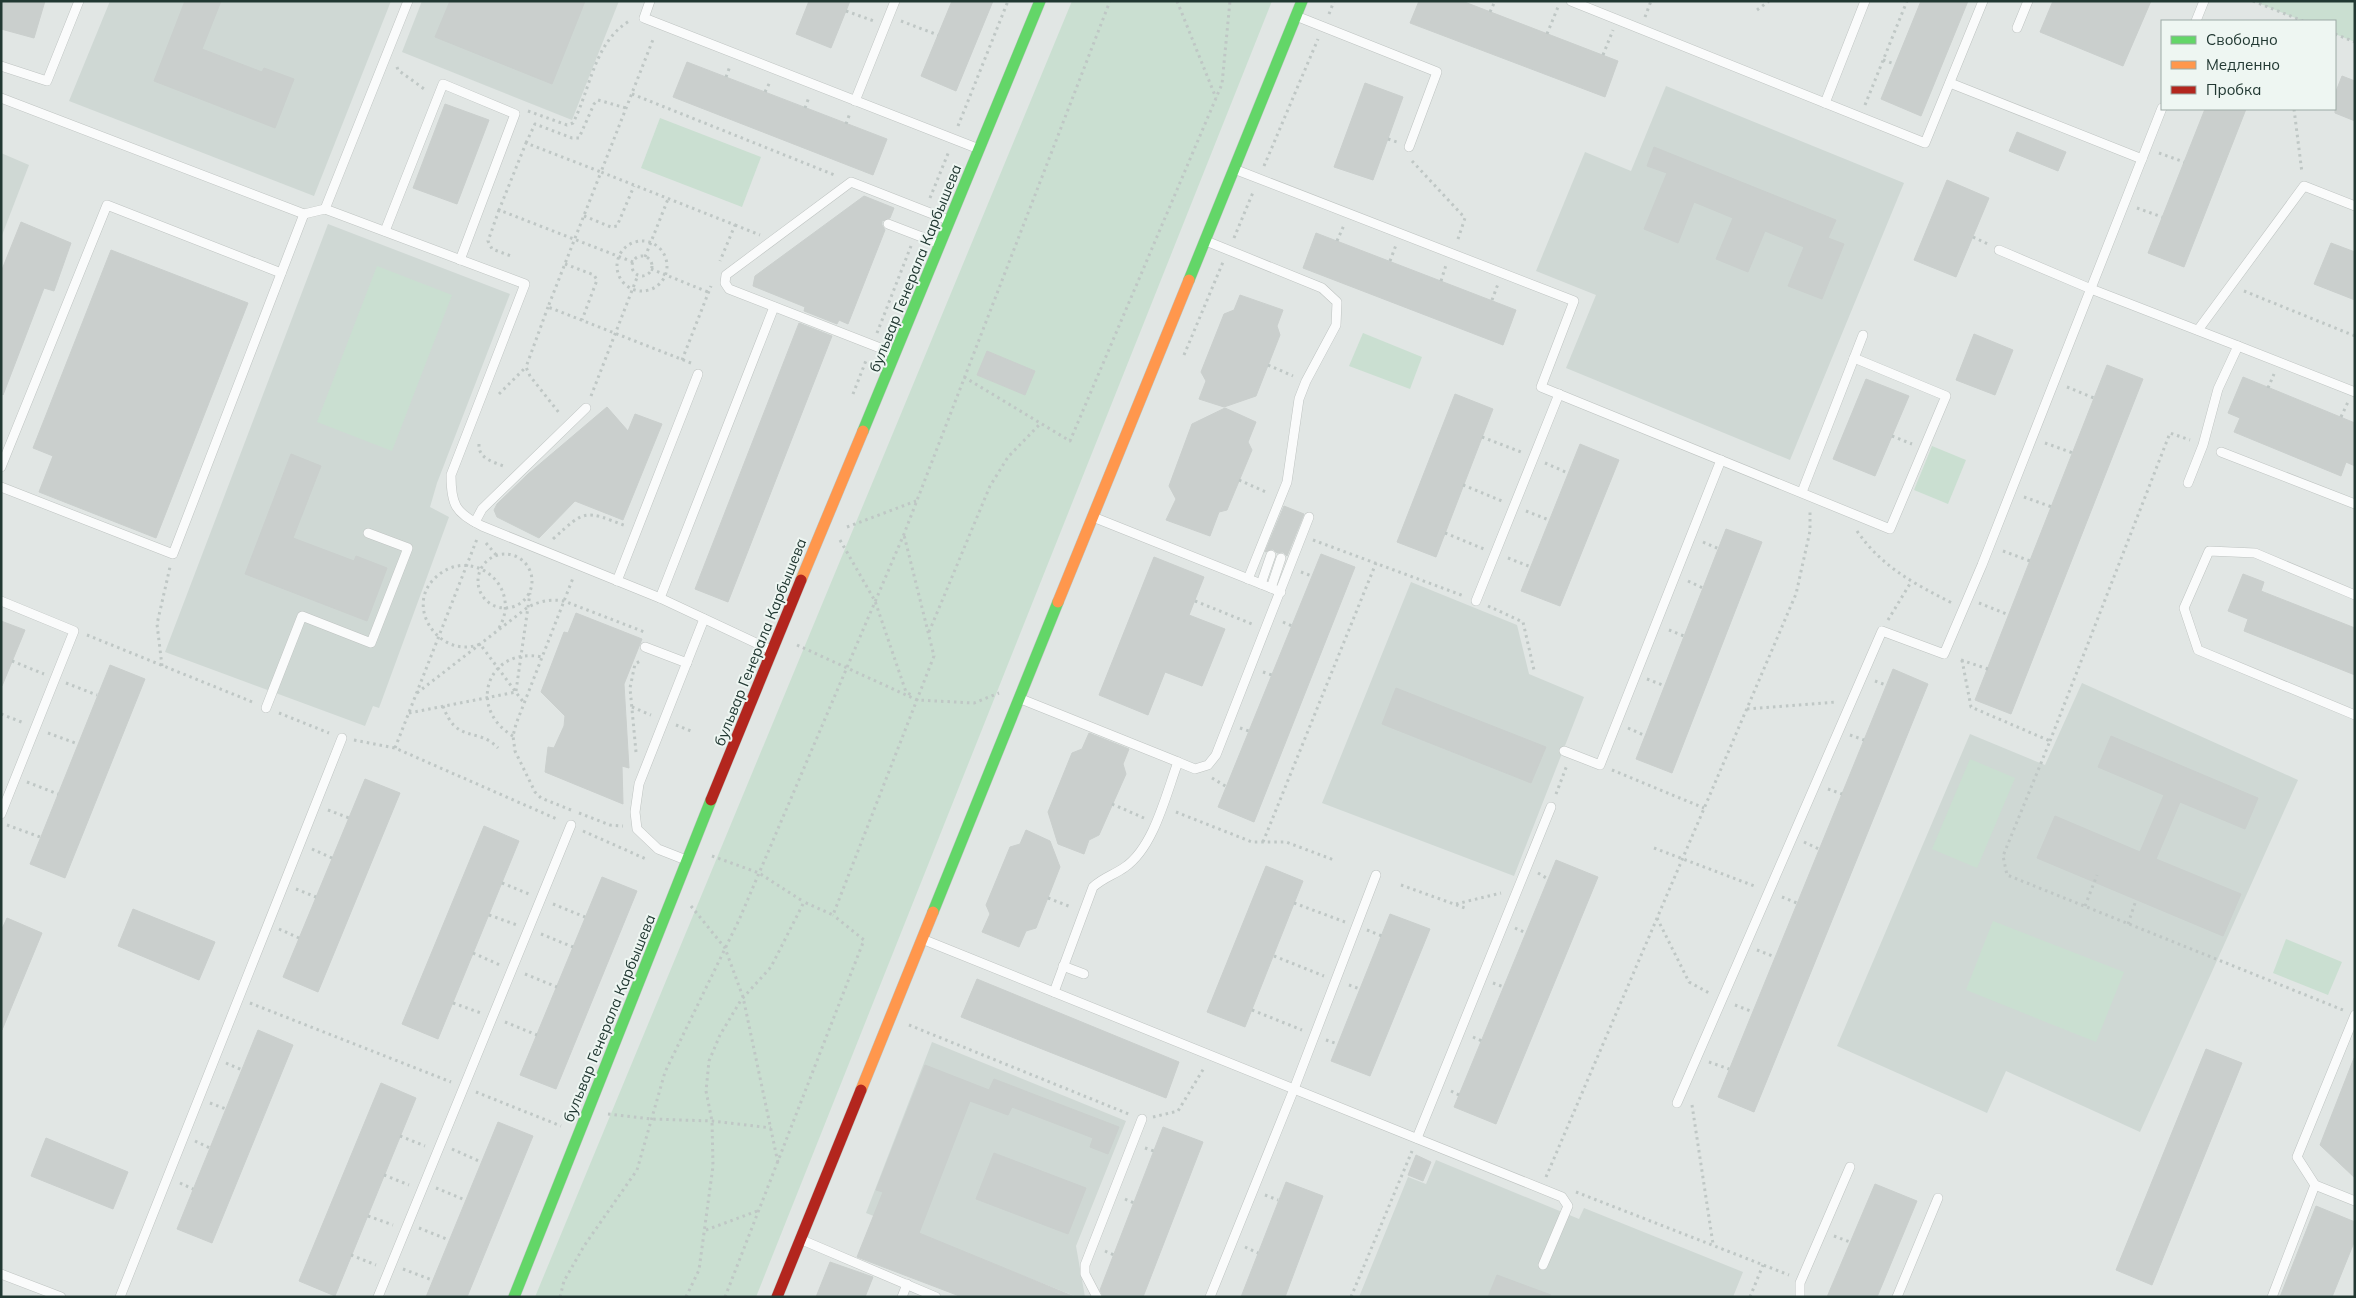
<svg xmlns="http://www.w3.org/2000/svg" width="2356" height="1298" font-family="Mulish,sans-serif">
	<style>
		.built { fill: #cfd8d4 }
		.green { fill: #cadfd1 }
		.building { fill: #cacfcd; stroke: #cacfcd }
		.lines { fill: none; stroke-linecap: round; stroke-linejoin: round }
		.lane-casing { stroke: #bec3c1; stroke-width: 10 }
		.fast-casing { stroke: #bdc4c1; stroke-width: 12 }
		.slow-casing { stroke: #bdc4c1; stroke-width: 12 }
		.jam-casing { stroke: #bdc4c1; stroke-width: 12 }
		.path { stroke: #bfc7c5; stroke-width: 3; stroke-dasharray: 2.5 4; stroke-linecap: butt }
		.lane { stroke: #fafbfb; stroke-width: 9 }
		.fast { stroke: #63d668; stroke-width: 11 }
		.slow { stroke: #ff974d; stroke-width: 11 }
		.jam { stroke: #b3261e; stroke-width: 11 }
		.labels { text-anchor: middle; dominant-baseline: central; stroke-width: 4; stroke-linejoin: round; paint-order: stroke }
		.street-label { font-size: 15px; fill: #213832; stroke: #eef6f2 }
	</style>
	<rect width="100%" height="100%" fill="#e1e6e4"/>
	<g class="built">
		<path d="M110,1H391L314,196L69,101Z"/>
		<path d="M422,1H619L572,120L402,52Z"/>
		<path d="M1666,86L1904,183L1790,460L1566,368L1596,295L1536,271L1585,152L1631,171Z"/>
		<path d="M1,153L29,165L1,238Z"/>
		<path d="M328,224L510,294L437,483L430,507L449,517L379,708L373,706L365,726L165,652Z"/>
		<path d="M1411,582L1517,625L1529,674L1584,697L1514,876L1322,803Z"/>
		<path d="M2082,683L2298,780L2140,1132L2006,1071L1987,1113L1837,1046L1970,734L2045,765Z"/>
		<path d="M932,1042L1126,1121L1076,1246L1085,1297H1077L866,1213Z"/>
		<path d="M1436,1160L1579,1219L1584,1208L1743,1272L1733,1297H1359L1408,1177L1426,1184Z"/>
	</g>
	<g class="green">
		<path d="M1072,1H1272L756,1297H535Z"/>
		<path d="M2253,1H2355V42L2335,34V21H2303Z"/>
		<path d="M660,118L761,157L742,207L641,168Z"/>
		<path d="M377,266L452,295L392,451L317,422Z"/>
		<path d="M1363,333L1422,357L1410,389L1349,366Z"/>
		<path d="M1932,446L1966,460L1948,504L1914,490Z"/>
		<path d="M1970,759L2015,778L1977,868L1932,849Z"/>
		<path d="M1993,921L2124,972L2096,1042L1966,990Z"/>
		<path d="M2286,939L2342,962L2328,995L2273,973Z"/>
	</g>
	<g class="building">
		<path d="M1,1H45L34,38L1,29Z"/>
		<path d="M185,1H221L202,49L262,72L264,68L294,79L275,128L154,81Z"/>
		<path d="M450,1H585L552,84L435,37Z"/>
		<path d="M809,1H850L831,48L796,34Z"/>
		<path d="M952,1H993L956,91L921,76Z"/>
		<path d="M1419,1H1462L1618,61L1605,97L1410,23Z"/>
		<path d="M1921,1H1968L1921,116L1881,99Z"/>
		<path d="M2053,1H2151L2123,66L2040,32Z"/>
		<path d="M687,62L887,139L873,175L673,97Z"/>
		<path d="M2342,76L2355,81V121L2335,113V94Z"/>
		<path d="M1365,83L1403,97L1373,180L1334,167Z"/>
		<path d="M445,104L489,120L457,204L413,188Z"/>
		<path d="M2205,109H2246L2184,267L2148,253Z"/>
		<path d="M2017,132L2066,152L2058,171L2009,151Z"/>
		<path d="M1654,147L1836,220L1828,238L1844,244L1822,299L1788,286L1804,247L1765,231L1748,272L1716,259L1733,218L1694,202L1678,243L1644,229L1667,173L1647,166Z"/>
		<path d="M1947,180L1989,198L1956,277L1914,260Z"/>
		<path d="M864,196L894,208L890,218L882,221V225L885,230L848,324L839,320L837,324L804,311L805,307L753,286L755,276Z"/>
		<path d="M21,222L71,243L54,291L44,288L3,395L1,272Z"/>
		<path d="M1316,233L1516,310L1503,345L1303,268Z"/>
		<path d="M2331,243L2355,252V300L2314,284Z"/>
		<path d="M111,250L248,303L156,538L39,492L53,456L33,448Z"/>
		<path d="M1240,295L1283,310L1277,326L1280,335L1256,396L1224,407L1199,399L1206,381L1201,372L1224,314L1234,310Z"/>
		<path d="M799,323L832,336L728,602L695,589Z"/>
		<path d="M1974,334L2013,350L1995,395L1956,380Z"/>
		<path d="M987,351L1035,371L1025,395L977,375Z"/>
		<path d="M2107,365L2143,379L2011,714L1975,700Z"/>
		<path d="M2243,377L2355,423V466L2346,462L2341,476L2234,432L2240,418L2228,413Z"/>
		<path d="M1866,379L1909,396L1875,476L1833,459Z"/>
		<path d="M1455,394L1493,409L1436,557L1397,542Z"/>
		<path d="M607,407L628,431L635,414L662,424L623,520L575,501L539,538L497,517L494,510L497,504L528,474Z"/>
		<path d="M1225,408L1256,422L1248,442L1252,450L1227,510L1219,512L1210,536L1166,520L1176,499L1169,486L1192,424Z"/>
		<path d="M1580,444L1619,460L1560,606L1521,591Z"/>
		<path d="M291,454L321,466L293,538L354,561L356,556L387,568L367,621L245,574Z"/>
		<path d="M1284,506L1304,514L1287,556L1283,552L1277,553L1273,549L1265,552Z"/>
		<path d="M1726,529L1762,542L1672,773L1636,759Z"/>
		<path d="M1321,554L1355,567L1254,822L1218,807Z"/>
		<path d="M1154,557L1204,577L1189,615L1225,629L1202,686L1165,672L1148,715L1099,695Z"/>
		<path d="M2243,574L2264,582L2261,591L2355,628V675L2244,631L2248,619L2228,611Z"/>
		<path d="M576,613L642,639L624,684L629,768L622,766L623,804L545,772L548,747L554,748L564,726L565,716L541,692L564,632L568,633Z"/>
		<path d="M1,621L25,630L2,686H1Z"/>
		<path d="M110,665L145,679L65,878L30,864Z"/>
		<path d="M1893,669L1928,684L1754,1112L1718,1097Z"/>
		<path d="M1396,688L1546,747L1531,783L1382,724Z"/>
		<path d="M1089,733L1129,749L1123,764L1126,774L1099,835L1089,840L1084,854L1058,844L1048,812L1072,753L1082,749Z"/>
		<path d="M2111,736L2258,798L2245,829L2180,802L2156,859L2241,894L2223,936L2037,858L2055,816L2140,852L2164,795L2098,767Z"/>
		<path d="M365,779L400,793L318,992L283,977Z"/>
		<path d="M484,826L519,841L438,1039L402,1024Z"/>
		<path d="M1026,830L1050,841L1060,867L1036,928L1026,931L1019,947L982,932L990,914L986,905L1010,847L1020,844Z"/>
		<path d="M1556,860L1598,877L1496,1124L1454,1107Z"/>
		<path d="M1266,866L1303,881L1245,1027L1207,1012Z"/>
		<path d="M602,877L637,891L556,1089L520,1075Z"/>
		<path d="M133,909L215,942L199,980L118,946Z"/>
		<path d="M1390,914L1430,929L1370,1076L1331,1061Z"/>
		<path d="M7,918L42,933L2,1030L1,931Z"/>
		<path d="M977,979L1179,1062L1166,1098L961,1017Z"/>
		<path d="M258,1030L293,1045L212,1243L177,1229Z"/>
		<path d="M2206,1049L2242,1063L2152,1285L2116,1270Z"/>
		<path d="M2354,1058H2355V1178L2320,1145Z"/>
		<path d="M925,1065L989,1090L994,1079L1119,1127L1108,1154L1090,1147L1093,1138L1012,1107L1008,1115L970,1101L919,1233L1075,1297H962L857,1257L883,1192L876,1190Z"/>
		<path d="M381,1083L416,1098L335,1296L299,1281Z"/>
		<path d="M498,1122L533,1136L467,1297H426Z"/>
		<path d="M1163,1127L1203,1142L1143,1297H1103L1100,1290Z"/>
		<path d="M46,1138L128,1172L113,1209L31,1176Z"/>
		<path d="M994,1153L1086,1188L1068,1234L976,1199Z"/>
		<path d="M1416,1155L1431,1162L1423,1181L1408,1175Z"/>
		<path d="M1286,1182L1323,1196L1285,1297H1241Z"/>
		<path d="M1875,1184L1917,1201L1877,1297H1827Z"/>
		<path d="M2316,1206L2355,1222V1240L2332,1297H2280Z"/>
		<path d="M830,1262L873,1277L865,1297H816Z"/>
		<path d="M1497,1275L1551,1295L1550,1297H1488Z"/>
	</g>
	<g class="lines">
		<defs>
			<g id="lane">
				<path d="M650,1L644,18L979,149"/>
				<path d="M1571,1L1925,143L1983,1"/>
				<path d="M1296,16L1437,72L1409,147"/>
				<path d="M2196,21L2204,1"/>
				<path d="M2017,28L2028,1"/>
				<path d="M1,66L47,81L79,1"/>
				<path d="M1950,83L2142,159"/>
				<path d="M1,98L304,214L325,209L525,284L451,475C451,504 455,513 482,526L660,598L771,650"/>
				<path d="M855,101L895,1"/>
				<path d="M1825,103L1865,1"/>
				<path d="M1234,169L1574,301L1541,387L1890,529L1946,396L1854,358"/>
				<path d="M325,209L408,1"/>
				<path d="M888,224L940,244"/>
				<path d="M385,231L443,84L515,114L460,260"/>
				<path d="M1206,241L1322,288L1337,302L1336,325L1306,381L1299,399L1287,482L1248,579"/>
				<path d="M1999,250L2091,289L2238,346L2218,389L2203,445L2188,483"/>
				<path d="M2198,330L2304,186L2355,206"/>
				<path d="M2238,346L2355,392"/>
				<path d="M893,353L729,289L725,283L726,275L851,182L948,220"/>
				<path d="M2221,452L2355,504"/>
				<path d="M1,467L107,205L281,273"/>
				<path d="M1,487L173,554L304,214"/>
				<path d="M1802,492L1863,335"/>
				<path d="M1093,517L1281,592"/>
				<path d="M475,522L482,509L586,408"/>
				<path d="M617,581L698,374"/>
				<path d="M1261,584L1271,555"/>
				<path d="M1271,588L1281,558"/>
				<path d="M2355,595L2255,553L2209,551L2184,608L2198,650L2355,715"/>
				<path d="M660,598L774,307"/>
				<path d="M1,601L74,631L1,814"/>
				<path d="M1476,601L1559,394"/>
				<path d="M645,647L687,663"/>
				<path d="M1021,699L1178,762"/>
				<path d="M266,708L302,616L371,643L408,548L368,533"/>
				<path d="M1564,751L1600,765L1721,460"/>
				<path d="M686,860L658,849L637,829L635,812L639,784L704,619"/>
				<path d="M922,939L1562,1197L1568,1206L1543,1265"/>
				<path d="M1063,966L1084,974"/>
				<path d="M1054,992L1093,887C1104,877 1114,875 1125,867C1154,847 1166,794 1178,762L1195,769L1208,765L1216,755L1309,517"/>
				<path d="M1677,1103L1882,631L1944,654L1982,565L2162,108"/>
				<path d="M1417,1138L1551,807"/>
				<path d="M2315,1185L2355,1201"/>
				<path d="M802,1240L936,1297"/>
				<path d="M1,1274L61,1297"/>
				<path d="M120,1297L342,738"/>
				<path d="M378,1297L571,825"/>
				<path d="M902,1297L907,1284"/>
				<path d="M1097,1297L1085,1274V1265L1142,1119"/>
				<path d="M1210,1297L1294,1089L1376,875"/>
				<path d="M1800,1297V1283L1850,1167"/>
				<path d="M1897,1297L1938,1198"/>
				<path d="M2272,1297L2315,1185L2297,1157L2355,1015"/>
			</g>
			<g id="fast">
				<path d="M1189,280L1302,1"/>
				<path d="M863,431L1040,1"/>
				<path d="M933,912L1058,602"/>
				<path d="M514,1297L711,800"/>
			</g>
			<g id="slow">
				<path d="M801,580L863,431"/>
				<path d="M1058,602L1189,280"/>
				<path d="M861,1090L933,912"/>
			</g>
			<g id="jam">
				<path d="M711,800L801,580"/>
				<path d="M777,1297L861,1090"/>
			</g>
		</defs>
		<use href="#lane" class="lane-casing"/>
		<use href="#fast" class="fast-casing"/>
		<use href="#slow" class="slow-casing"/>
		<use href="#jam" class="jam-casing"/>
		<g class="path">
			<path d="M1177,1L1216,98"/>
			<path d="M2253,1L2303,21"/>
			<path d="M1757,10L1769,1"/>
			<path d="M846,11L874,21"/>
			<path d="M1490,12L1495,1"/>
			<path d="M1329,14L1334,1"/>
			<path d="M1645,17L1651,1"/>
			<path d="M901,21L938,35"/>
			<path d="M1547,34L1558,7"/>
			<path d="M2335,34L2355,42"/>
			<path d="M1603,55L1613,30"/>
			<path d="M1883,60L1895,64"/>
			<path d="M397,67L398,70L427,91"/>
			<path d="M726,77L730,66"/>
			<path d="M765,92L770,82"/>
			<path d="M632,94L837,176"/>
			<path d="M1865,105L1907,1"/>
			<path d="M805,108L809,97"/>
			<path d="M2294,109L2302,173"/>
			<path d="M528,111L567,125L573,123C591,88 594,41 631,20"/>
			<path d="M846,124L850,113"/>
			<path d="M958,126L1008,1"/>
			<path d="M1388,139L1397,142"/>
			<path d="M526,143L535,124L572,138H579L594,104L598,100L626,108"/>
			<path d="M2159,153L2184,162"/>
			<path d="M1412,161L1465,218L1457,242"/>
			<path d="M1264,166L1318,39"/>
			<path d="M930,198L949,151"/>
			<path d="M2137,208L2162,217"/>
			<path d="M499,210L488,241L492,249L511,256"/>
			<path d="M584,216L611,227L617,226L634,186"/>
			<path d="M735,225L760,235"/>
			<path d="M1973,237L1988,244"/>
			<path d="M1234,238L1254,190"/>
			<path d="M1337,241L1344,225"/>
			<circle cx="642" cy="266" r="25"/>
			<circle cx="642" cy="266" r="10"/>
			<path d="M645,257L668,199"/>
			<path d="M1390,261L1396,245"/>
			<path d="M633,262L499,210L526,143L601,172L654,37"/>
			<path d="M565,264L594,275L597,280L582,320"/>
			<path d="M651,269L708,292"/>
			<path d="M1441,281L1446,265"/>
			<path d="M2244,291L2355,336"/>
			<path d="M1492,300L1498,284"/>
			<path d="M548,307L526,367L530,376L560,414"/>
			<path d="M877,333L911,246"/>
			<path d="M1184,355L1223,262"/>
			<path d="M682,360L711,286"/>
			<path d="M691,363L548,307L601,172L735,225L720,261"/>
			<path d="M1268,365L1293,376"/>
			<path d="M964,377L1070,441L1222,84L1230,1"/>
			<path d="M2067,387L2094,398"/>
			<path d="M2268,388L2274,374"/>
			<path d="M499,394L526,367"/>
			<path d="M853,394L867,358"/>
			<path d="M591,396L638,275"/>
			<path d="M2341,417L2348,402"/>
			<path d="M1892,436L1912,444"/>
			<path d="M1482,437L1521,452"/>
			<path d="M2045,443L2073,453"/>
			<path d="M479,444C478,459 494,462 506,467"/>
			<path d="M1545,463L1568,473"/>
			<path d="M1239,480L1268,493"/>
			<path d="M1463,485L1502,501"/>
			<path d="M2024,497L2052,507"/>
			<path d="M1526,511L1549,520"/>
			<path d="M847,527L916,501"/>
			<path d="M1857,531C1882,567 1913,583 1952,603"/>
			<path d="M1445,533L1484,549"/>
			<path d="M553,539C586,509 584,510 626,526"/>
			<path d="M840,540L875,601L906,692L913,696"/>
			<path d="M1313,540L1464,596"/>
			<path d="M1703,542L1719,549"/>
			<path d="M486,543L497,556"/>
			<path d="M2003,551L2030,561"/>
			<circle cx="505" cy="581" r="27"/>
			<path d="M1508,558L1531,567"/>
			<path d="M1301,572L1312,576"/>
			<path d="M1688,581L1703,588"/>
			<path d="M1195,601L1252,624"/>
			<path d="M1979,603L2009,615"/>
			<path d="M1488,606L1523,622L1534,670"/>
			<path d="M1888,620L1911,582"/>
			<path d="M1283,622L1292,626"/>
			<path d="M499,628C524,585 469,543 434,579C404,609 442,660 480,644L524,703"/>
			<path d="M1669,630L1684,636"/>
			<path d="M929,632L990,486L1008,457L1040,424"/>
			<path d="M87,635L255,703"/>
			<path d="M797,645L917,700L974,703L999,693"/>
			<path d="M1961,660L1988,669"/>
			<path d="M1962,660L1971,707L2050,741L2003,856L2007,875L2343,1010"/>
			<path d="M12,661L44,674"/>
			<path d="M162,666L157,624L170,567"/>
			<path d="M1263,672L1272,675"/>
			<path d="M1647,679L1665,686"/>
			<path d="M1875,681L1886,685"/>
			<path d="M66,683L97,695"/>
			<path d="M516,691L530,593"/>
			<path d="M417,693L528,607C540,601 550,599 564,601L647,633"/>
			<path d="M443,706C457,745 477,726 498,748"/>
			<path d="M632,707L651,715"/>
			<path d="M1747,709L1836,702"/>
			<path d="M279,713L329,733"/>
			<path d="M409,713L516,692"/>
			<path d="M1,714L24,723"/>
			<path d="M676,725L691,731"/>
			<path d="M1240,728L1249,731"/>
			<path d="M1628,728L1646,736"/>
			<path d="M48,733L78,744"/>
			<path d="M1850,735L1864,740"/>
			<path d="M513,736C466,708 488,646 542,657"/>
			<path d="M354,740L395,748L559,820"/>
			<path d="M2050,741L2170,433L2190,440"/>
			<path d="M395,748L477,539"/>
			<path d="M636,752L630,688L635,664L642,660"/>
			<path d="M1612,770L1704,808"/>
			<path d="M1212,778L1227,787"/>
			<path d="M27,782L58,794"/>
			<path d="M1828,789L1842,794"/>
			<path d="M1556,794L1567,765"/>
			<path d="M1112,804L1144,818"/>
			<path d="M328,810L349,818"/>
			<path d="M571,810L541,798L535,792L515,751L513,736L516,724L573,578"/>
			<path d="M1176,812L1252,842H1286L1334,860"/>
			<path d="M579,813L610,825L623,826"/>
			<path d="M7,825L40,837"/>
			<path d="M583,831L646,859"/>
			<path d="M1263,842L1376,563"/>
			<path d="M1804,842L1819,849"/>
			<path d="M1654,848L1757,887"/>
			<path d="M312,849L332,858"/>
			<path d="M712,856L759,873L804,902"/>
			<path d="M1538,873L1548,879"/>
			<path d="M502,883L529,894"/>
			<path d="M1401,885L1465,908"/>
			<path d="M296,889L316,897"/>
			<path d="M1782,897L1797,903"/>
			<path d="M1048,898L1071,907"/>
			<path d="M1294,903L1345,922"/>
			<path d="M553,904L585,917"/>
			<path d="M1456,904L1501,893"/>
			<path d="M691,906L725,948L743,997L778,1163"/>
			<path d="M2085,906L2097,875"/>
			<path d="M489,915L517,925"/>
			<path d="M1657,918L1689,982L1711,994"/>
			<path d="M2128,924L2136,900"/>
			<path d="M1515,928L1526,933"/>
			<path d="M279,929L299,938"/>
			<path d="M1367,930L1382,936"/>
			<path d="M541,934L573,947"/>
			<path d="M1757,950L1775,957"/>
			<path d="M473,953L500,965"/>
			<path d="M1274,956L1324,976"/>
			<path d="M525,974L557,987"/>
			<path d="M1493,983L1504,987"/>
			<path d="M1349,985L1360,989"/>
			<path d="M250,1003L451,1082"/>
			<path d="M453,1003L481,1013"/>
			<path d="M1735,1005L1753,1012"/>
			<path d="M1252,1010L1302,1030"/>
			<path d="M505,1022L537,1035"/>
			<path d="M909,1025L1131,1115"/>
			<path d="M1473,1037L1482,1041"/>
			<path d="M1326,1040L1338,1044"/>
			<path d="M1709,1062L1729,1069"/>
			<path d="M226,1063L242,1070"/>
			<path d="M1451,1091L1459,1095"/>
			<path d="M476,1092L561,1126"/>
			<path d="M210,1103L226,1109"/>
			<path d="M1692,1105L1713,1244"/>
			<path d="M608,1114L651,1119L712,1121L771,1128"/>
			<path d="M1153,1117L1178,1111L1204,1068"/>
			<path d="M400,1136L425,1146"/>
			<path d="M195,1141L210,1148"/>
			<path d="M1145,1148L1154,1151"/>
			<path d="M452,1149L481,1162"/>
			<path d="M384,1175L409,1185"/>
			<path d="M1546,1177L1796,594L1810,531V511"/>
			<path d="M180,1183L193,1189"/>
			<path d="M436,1188L465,1200"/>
			<path d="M1576,1192L1789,1275"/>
			<path d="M1265,1195L1278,1200"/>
			<path d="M1125,1199L1134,1203"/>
			<path d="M368,1216L393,1225"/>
			<path d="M419,1228L449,1240"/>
			<path d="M706,1230L760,1210"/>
			<path d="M1834,1236L1850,1242"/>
			<path d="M1245,1247L1258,1253"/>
			<path d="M1105,1251L1114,1255"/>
			<path d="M351,1255L376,1265"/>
			<path d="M403,1269L432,1280"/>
			<path d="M560,1297L564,1281L584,1246L637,1170L665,1072L739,920L904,534L1110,1"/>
			<path d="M686,1297L699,1270L713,1166L712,1121L706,1091L709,1061L720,1035L741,1000L771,967L804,902L833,915L934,656L904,535"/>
			<path d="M725,1297L864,940L833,915"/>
			<path d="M1351,1297L1412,1151"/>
			<path d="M1750,1297L1763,1265"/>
		</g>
		<use href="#lane" class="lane"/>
		<use href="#fast" class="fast"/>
		<use href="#slow" class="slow"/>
		<use href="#jam" class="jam"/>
	</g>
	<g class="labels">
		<g class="street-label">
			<text transform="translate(915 268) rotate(-68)">бульвар Генерала Карбышева</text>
			<text transform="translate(760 642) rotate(-68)">бульвар Генерала Карбышева</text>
			<text transform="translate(609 1018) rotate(-68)">бульвар Генерала Карбышева</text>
		</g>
	</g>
	<rect width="2356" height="1298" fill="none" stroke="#213832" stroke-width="5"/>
	<rect x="2161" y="20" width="175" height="90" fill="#eef6f2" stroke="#9caaa5"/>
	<rect x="2171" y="36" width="25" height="8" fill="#63d668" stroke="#9caaa5"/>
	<text x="2206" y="45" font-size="15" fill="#213832">Свободно</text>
	<rect x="2171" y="61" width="25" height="8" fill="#ff974d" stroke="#9caaa5"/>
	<text x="2206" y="70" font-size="15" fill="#213832">Медленно</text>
	<rect x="2171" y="86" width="25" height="8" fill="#b3261e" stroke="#9caaa5"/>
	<text x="2206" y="95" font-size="15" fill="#213832">Пробка</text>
</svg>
